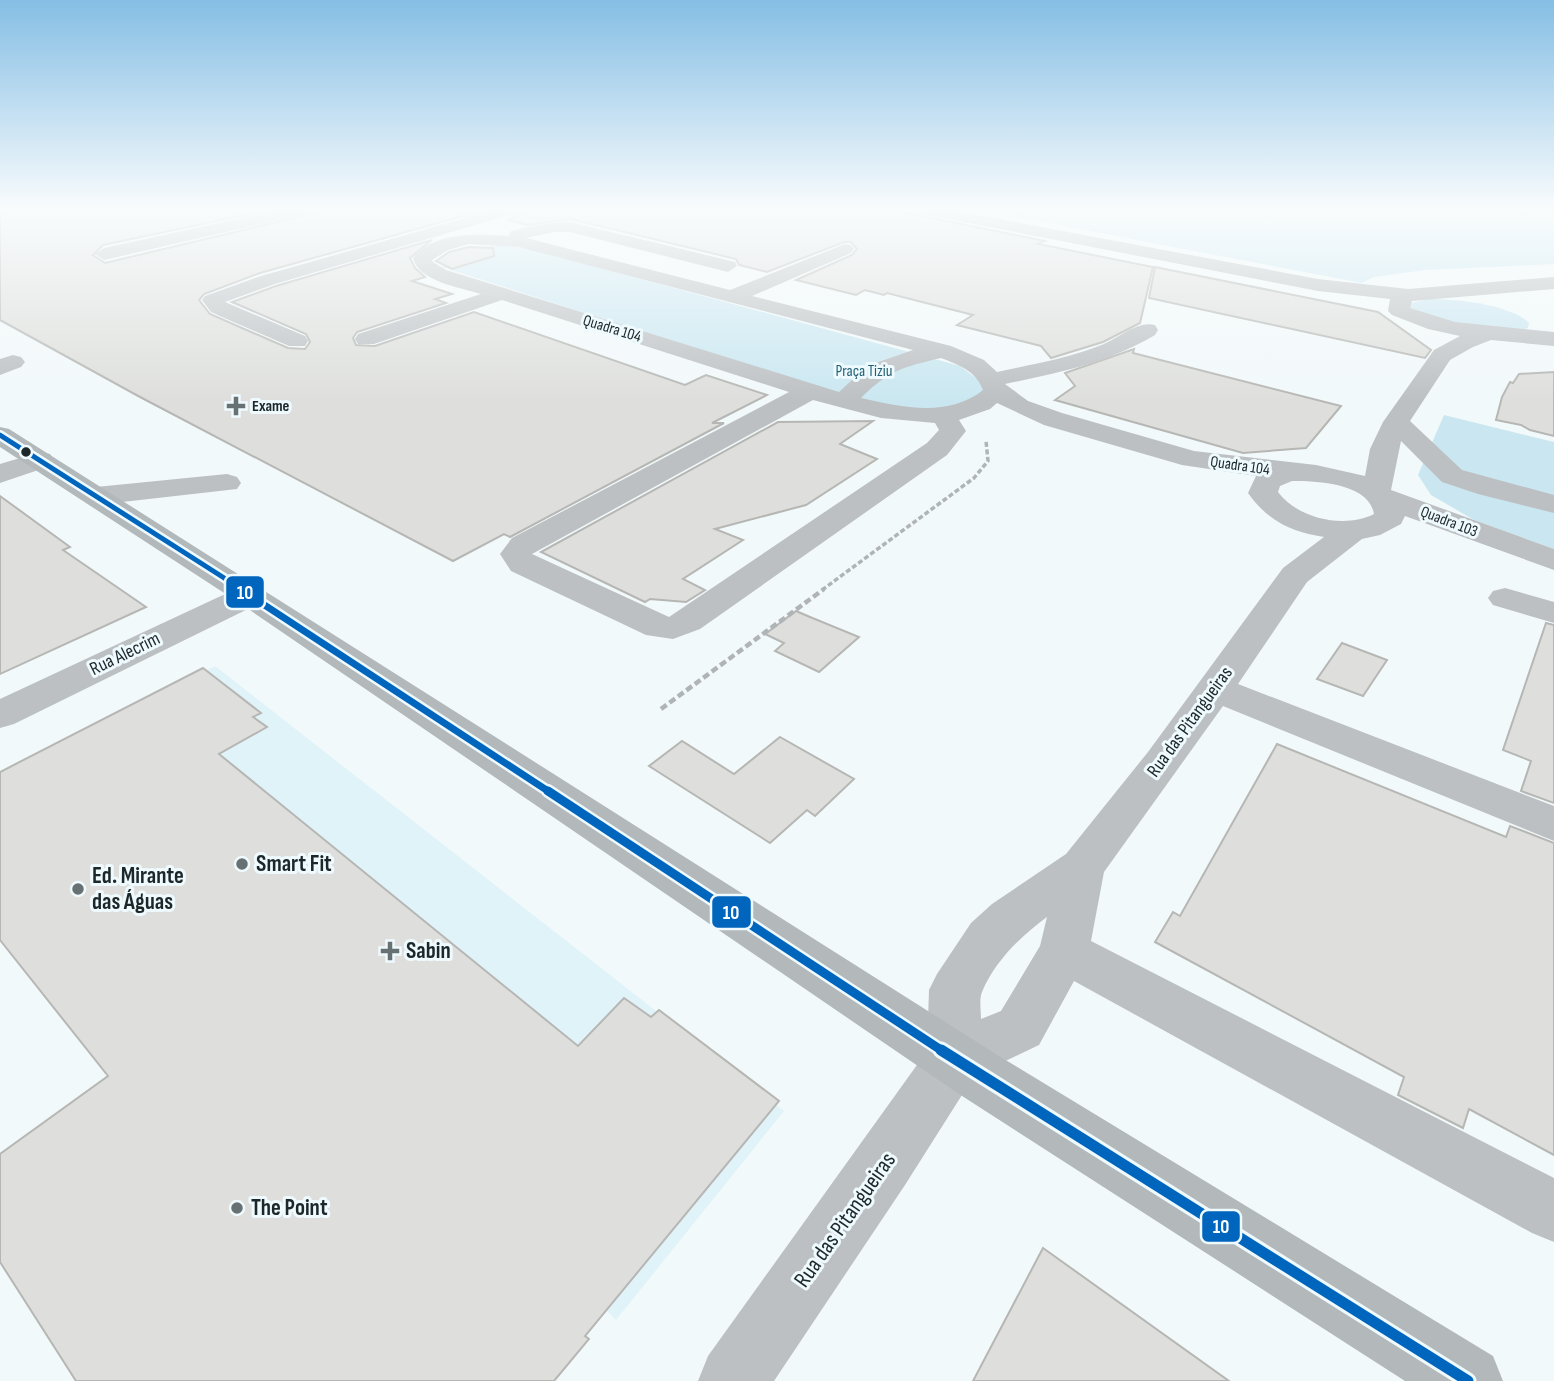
<svg xmlns="http://www.w3.org/2000/svg" width="1554" height="1381" font-family="'Sofia Sans Condensed',sans-serif">
	<style>
		.built { fill: #e0f3f9 }
		.green { fill: #cae7f1 }
		.building { fill: #dedfdc; stroke: #b6b7b4; stroke-width: 2 }
		.lines { fill: none; stroke-linecap: round; stroke-linejoin: round }
		.path-far1 { stroke: #b0b4b6; stroke-width: 3.5; stroke-dasharray: 5 2.5; stroke-linecap: butt }
		.path { stroke: #b0b4b6; stroke-width: 4.5; stroke-dasharray: 7 3.5; stroke-linecap: butt }
		.minor { fill: #bcc0c2; fill-rule: evenodd }
		.major { fill: #b3b8ba; fill-rule: evenodd }
		.bus-1-far3-casing { stroke: #effafe; stroke-width: 10 }
		.bus-1-far2-casing { stroke: #effafe; stroke-width: 12 }
		.bus-1-far1-casing { stroke: #effafe; stroke-width: 14 }
		.bus-1-casing { stroke: #effafe; stroke-width: 17 }
		.bus-1-far3 { stroke: #0065bd; stroke-width: 5 }
		.bus-1-far2 { stroke: #0065bd; stroke-width: 7 }
		.bus-1-far1 { stroke: #0065bd; stroke-width: 9 }
		.bus-1 { stroke: #0065bd; stroke-width: 11 }
		.poi-dot { fill: #677073; stroke: #effafe; stroke-width: 2.5 }
		.bus-dot { fill: #1c272a; stroke: #effafe; stroke-width: 2.5 }
		.labels { text-anchor: middle; dominant-baseline: central; stroke-width: 6; stroke-linejoin: round; paint-order: stroke }
		.far-street-label { font-size: 16px; fill: #1c272a; stroke: #effafe }
		.far-park-label { font-size: 16px; fill: #216072; stroke: #effafe }
		.far-poi-label { font-size: 16px; font-weight: bold; fill: #1c272a; stroke: #effafe; text-anchor: start }
		.street-label { font-size: 19px; fill: #1c272a; stroke: #effafe }
		.near-poi-label { font-size: 23px; font-weight: bold; fill: #1c272a; stroke: #effafe; text-anchor: start }
		.near-street-label { font-size: 23px; fill: #1c272a; stroke: #effafe }
		.line-badge { stroke: #effafe; stroke-width: 2.5 }
		.badge-label { font-size: 19px; text-anchor: middle; font-weight: bold; fill: #fff }
	</style>
	<rect width="100%" height="100%" fill="#f2f9fa"/>
	<path class="built" d="M215,666L784,1111L616,1320L45,753Z"/>
	<g class="green">
		<path d="M974,209H1554V264L1425,270L1374,277L1362,283Z"/>
		<path d="M501,245L532,249L960,366L984,384V400L915,414L856,400L442,267L443,259L456,250Z"/>
		<path d="M1429,299C1455,299 1510,304 1529,323L1528,328L1521,330L1467,328L1409,308L1411,303Z"/>
		<path d="M1444,415L1554,442V549L1474,520L1431,495L1418,475Z"/>
	</g>
	<g class="building">
		<path d="M0,209H274L103,245L93,255L105,263L331,209H488L260,273L204,294L199,300L210,314L288,348L305,349L310,342L306,334L232,302L276,286L432,240L410,258L415,268L425,277L412,281L452,294L435,299L446,303L357,332L353,338L356,345L375,346L474,312L685,385L706,375L767,395L712,423H724L510,537L504,534L453,561L140,397L0,320Z"/>
		<path d="M524,209H887L1045,241L1038,244L1153,267L1140,323L1103,342L1051,358L1041,346L957,325L973,315L887,293L884,295L865,290L856,295L796,280L852,255L857,249L851,242H844L767,272L739,265L736,259L571,219L527,225L509,220L521,213Z"/>
		<path d="M469,247L493,248L494,256L452,269L436,261L449,252Z"/>
		<path d="M1155,267L1378,312L1431,350L1425,358L1149,298Z"/>
		<path d="M1134,349L1133,353L1341,406L1306,448L1243,453L1055,400L1075,386L1065,373Z"/>
		<path d="M1554,372V436L1530,430L1521,425L1496,420L1502,397L1510,382L1513,383L1519,374Z"/>
		<path d="M873,421L840,444L877,459L806,505L715,529L743,540L683,579L705,590L686,602L650,599L645,602L541,552L778,422Z"/>
		<path d="M0,496L70,547L63,550L146,607L0,674Z"/>
		<path d="M796,611L810,617L859,637L819,672L775,651L784,643L765,634Z"/>
		<path d="M1546,623L1554,625V803L1521,791L1531,761L1503,750Z"/>
		<path d="M1342,643L1387,660L1363,696L1317,679Z"/>
		<path d="M203,668L261,713L253,717L267,727L219,754L578,1046L624,998L651,1017L659,1010L779,1101L585,1336L589,1339L554,1381H76L0,1262V1154L108,1076L0,940V772Z"/>
		<path d="M780,737L854,779L815,816L807,810L770,843L649,766L682,741L734,774Z"/>
		<path d="M1277,744L1506,837L1510,826L1554,843V1155L1469,1109L1463,1128L1398,1095L1404,1077L1155,942L1173,912L1180,916Z"/>
		<path d="M1043,1248L1229,1381H973Z"/>
	</g>
	<g class="lines">
		<path class="path-far1" d="M822,590L974,478L988,461L986,441"/>
		<path class="path" d="M661,709L824,589"/>
		<g class="minor">
			<path d="M284,209H312L304,214L104,260L95,254L104,248Z"/>
			<path d="M497,209H521L519,212L275,284L225,302L305,336L308,341L305,346H289L222,317L211,312L202,300L205,296L261,276Z"/>
			<path d="M915,209H946L1318,279L1408,289L1554,277V289L1412,301L1410,308L1455,322L1554,332V346L1491,340L1473,347L1450,360L1410,421L1462,470L1554,495V513L1478,494L1442,482L1401,441L1391,490L1554,549V570L1405,516L1401,524L1380,535L1362,539L1307,582L1238,684L1554,806V841L1223,706L1104,872L1091,941L1554,1178V1242L1532,1233L1074,981L1039,1045L974,1076L905,1185L774,1381H698L708,1356L927,1051L929,990L937,974L971,923L992,904L1066,854L1148,752L1283,568L1324,537C1291,532 1268,521 1248,493L1256,476L1182,465L1044,425L997,403L990,409L959,420L966,431L947,455L700,629L673,639L646,635L511,571L500,554L512,538L789,392L502,300L374,344H358L355,339L358,334L481,294C460,287 419,282 413,258C435,231 478,234 509,236L511,231C530,226 550,222 570,222L735,262L737,266L728,272L570,232H554L526,238L730,290L845,244L851,245L854,249L851,253L752,296L951,346L984,360L997,372C1033,364 1070,358 1104,344C1120,337 1137,321 1155,325L1158,330L1155,335C1108,363 1058,373 1005,384L1028,401L1062,413L1194,451L1316,465L1365,476L1370,449L1383,422L1434,350L1460,336L1428,329L1392,315L1388,311L1390,299L1318,291L923,214ZM469,244L519,247L913,350L867,366L839,392L446,270L433,262L432,260L448,250ZM941,358C959,365 976,371 983,390C948,418 901,407 861,398C889,370 903,367 941,358ZM813,400L881,418L935,423L939,430L927,443L669,617L532,554ZM1292,481C1317,481 1369,483 1374,514C1345,529 1298,519 1278,492L1280,486ZM1047,917L1040,946L1001,1011L981,1019C981,1011 979,999 982,992C995,961 1021,936 1047,917Z"/>
			<path d="M13,355L21,357L25,362L21,367L0,375V359Z"/>
			<path d="M40,452L50,454L54,460L50,466L0,483V464Z"/>
			<path d="M227,474L237,477L241,483L237,489L96,505L86,502L81,496L86,490L96,487Z"/>
			<path d="M250,585L262,588L267,595L262,602L14,724L0,728V699L238,588Z"/>
			<path d="M1505,588L1554,602V623L1493,605L1488,598L1493,591Z"/>
		</g>
		<path class="major" d="M0,427L9,429L999,1056L1493,1356L1503,1381H1405L959,1094L238,602L0,447Z"/>
		<defs>
			<path id="bus-1-far3" d="M0,435L243,590"/>
			<path id="bus-1-far2" d="M240,589L551,793"/>
			<path id="bus-1-far1" d="M548,791L944,1052"/>
			<path id="bus-1" d="M941,1050L1468,1381"/>
		</defs>
		<use href="#bus-1-far3" class="bus-1-far3-casing"/>
		<use href="#bus-1-far2" class="bus-1-far2-casing"/>
		<use href="#bus-1-far1" class="bus-1-far1-casing"/>
		<use href="#bus-1" class="bus-1-casing"/>
		<use href="#bus-1-far3" class="bus-1-far3"/>
		<use href="#bus-1-far2" class="bus-1-far2"/>
		<use href="#bus-1-far1" class="bus-1-far1"/>
		<use href="#bus-1" class="bus-1"/>
	</g>
	<linearGradient id="sky" x2="0" y2="1"><stop stop-color="#85bee4"/><stop offset="0.52" stop-color="#f9fcfd"/><stop offset="1" stop-color="#f9fcfd" stop-opacity="0"/></linearGradient>
	<rect width="1554" height="402" fill="url(#sky)"/>
	<g class="poi-dot">
		<path d="M232.5 395.5h7v7h7v7h-7v7h-7v-7h-7v-7h7z"/>
		<circle cx="242" cy="864" r="7"/>
		<circle cx="78" cy="889" r="7"/>
		<path d="M386.5 940.5h7v7h7v7h-7v7h-7v-7h-7v-7h7z"/>
		<circle cx="237" cy="1208" r="7"/>
	</g>
	<circle class="bus-dot" cx="26" cy="452" r="6"/>
	<g class="labels">
		<g class="far-street-label">
			<text transform="translate(612 329) rotate(17)">Quadra 104</text>
			<text transform="translate(1240 466) rotate(8)">Quadra 104</text>
			<text transform="translate(1449 522) rotate(21)">Quadra 103</text>
		</g>
		<g class="far-park-label">
			<text x="864" y="371">Praça Tiziu</text>
		</g>
		<g class="far-poi-label">
			<text x="252" y="406">Exame</text>
		</g>
		<g class="street-label">
			<text transform="translate(125 654) rotate(-26)">Rua Alecrim</text>
			<text transform="translate(1190 722) rotate(-54)">Rua das Pitangueiras</text>
		</g>
		<g class="near-poi-label">
			<text x="256" y="864">Smart Fit</text>
			<text x="92" y="876">Ed. Mirante<tspan x="92" dy="26">das Águas</tspan></text>
			<text x="406" y="951">Sabin</text>
			<text x="251" y="1208">The Point</text>
		</g>
		<g class="near-street-label">
			<text transform="translate(845 1220) rotate(-55)">Rua das Pitangueiras</text>
		</g>
	</g>
	<g class="line-badge">
		<rect x="225" y="575" width="40" height="34" rx="7" fill="#0065bd"/>
		<rect x="711" y="895" width="41" height="34" rx="7" fill="#0065bd"/>
		<rect x="1201" y="1210" width="40" height="33" rx="7" fill="#0065bd"/>
	</g>
	<g class="badge-label">
		<text x="245" y="599">10</text>
		<text x="731" y="919">10</text>
		<text x="1221" y="1233">10</text>
	</g>
</svg>
